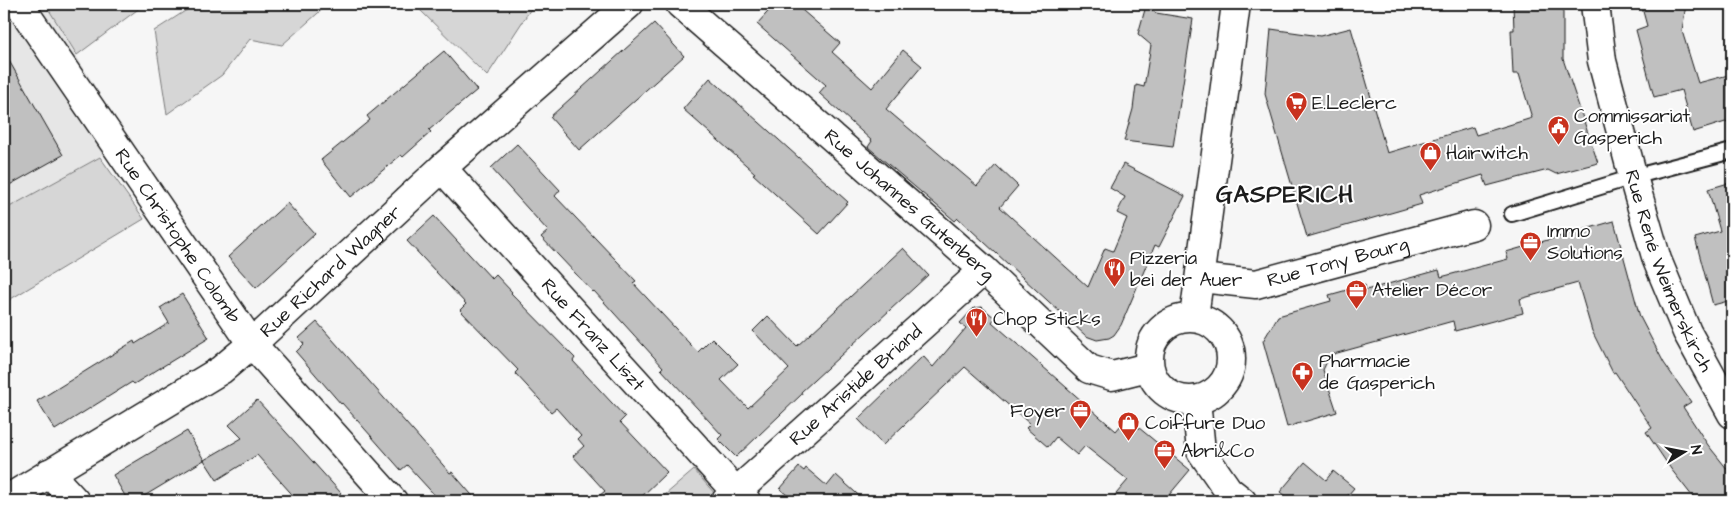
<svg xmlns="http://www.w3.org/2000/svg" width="1736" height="505" font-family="'Architects Daughter',sans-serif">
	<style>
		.built { fill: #e6e6e6 }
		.green { fill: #d6d6d6; stroke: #797979 }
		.building { fill: #c0c0c0; stroke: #1c1c1c }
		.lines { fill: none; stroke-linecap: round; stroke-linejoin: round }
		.lane-casing { stroke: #1c1c1c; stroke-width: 18 }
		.street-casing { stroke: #1c1c1c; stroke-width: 31 }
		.secondary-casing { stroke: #1c1c1c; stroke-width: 31 }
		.lane { stroke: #fff; stroke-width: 14 }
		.street { stroke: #fff; stroke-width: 28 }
		.secondary { stroke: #fff; stroke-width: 28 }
		.labels { text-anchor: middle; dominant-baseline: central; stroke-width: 4; stroke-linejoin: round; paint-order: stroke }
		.poi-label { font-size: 19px; fill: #1c1c1c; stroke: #fff; text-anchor: start }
		.street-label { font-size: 19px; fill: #1c1c1c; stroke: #fff }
		.district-label { font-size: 24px; font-weight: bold; letter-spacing: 1px; fill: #1c1c1c; stroke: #fff }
	</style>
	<rect width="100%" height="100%" fill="#f6f6f6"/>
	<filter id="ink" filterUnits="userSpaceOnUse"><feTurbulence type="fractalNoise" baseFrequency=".02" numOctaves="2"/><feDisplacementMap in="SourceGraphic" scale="10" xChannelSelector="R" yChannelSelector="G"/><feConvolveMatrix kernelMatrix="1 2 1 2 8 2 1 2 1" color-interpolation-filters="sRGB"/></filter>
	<g filter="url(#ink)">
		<path class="built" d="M4,4H49V10L128,141L4,210Z"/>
		<g class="green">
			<path d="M49,4H145L77,55L49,10Z"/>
			<path d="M196,4H326V6L282,45L250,39L222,75L167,114L154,31Z"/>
			<path d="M414,4H534L487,76Z"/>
			<path d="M100,157L144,219L4,303V210Z"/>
			<path d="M694,470L716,495L709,501H658Z"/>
		</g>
		<g class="building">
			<path d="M775,4H795L840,43L832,52L872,88L903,50L922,66L886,109L977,186L996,165L1018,186L1000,207L1088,287L1105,248L1113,251L1127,218L1117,213L1125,197L1110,188L1123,164L1185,196L1159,247L1155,245L1121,325L1114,335L1109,338L1097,340L1086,336L958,218L955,221L868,147L872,141L819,93L826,85L757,24Z"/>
			<path d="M1513,4H1563V59L1598,163L1556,174L1548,170L1487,186L1483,175L1419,195L1422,204L1307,237L1265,94L1271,29L1320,36L1351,28L1387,153L1473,127L1476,135L1532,118L1519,74H1513L1511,30H1514Z"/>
			<path d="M1641,4H1686L1682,31L1698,83L1732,74V120L1693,132L1681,90L1654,97L1636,30L1647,26Z"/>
			<path d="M1146,6L1156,13L1193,19L1173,147L1124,141L1133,109L1136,85L1144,87L1151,45L1138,34Z"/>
			<path d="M654,23L684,56L579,150L550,117Z"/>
			<path d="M444,51L477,90L429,130L431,132L403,157L401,155L351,197L321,160L370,120L367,116Z"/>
			<path d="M4,52L63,155L4,188Z"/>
			<path d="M710,78L848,202L819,234L753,174L755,173L683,109Z"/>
			<path d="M517,144L560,190L555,196L636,281L633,283L689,343L698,352L712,338L738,364L721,380L748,408L789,369L753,331L768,316L797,346L903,248L928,275L801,392L802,394L736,457L718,439L722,435L661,369L663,367L594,291L593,292L541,237L548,231L491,168Z"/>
			<path d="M1732,182V300L1713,305L1695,238L1720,231L1708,189Z"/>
			<path d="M287,203L315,234L256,288L228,257Z"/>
			<path d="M434,216L492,279L496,275L512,292L511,293L575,358L573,361L625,417L620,422L667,472L637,501H593L605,491L573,456L584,446L578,439L581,436L556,408L551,412L515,373L518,370L460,310L466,304L407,241Z"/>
			<path d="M1614,221L1640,317L1664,363L1691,402L1683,407L1708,445L1732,475V501H1696L1671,469L1646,432L1652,428L1615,372L1613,373L1592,331L1578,283L1520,299L1523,313L1455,331L1453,321L1330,355L1323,370L1337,412L1287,427L1263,341L1278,316L1331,301L1329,295L1365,285L1366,290L1439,270L1441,277L1508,259L1506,252Z"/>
			<path d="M182,294L209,338L134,384L132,382L55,430L37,401L134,341L135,344L169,323L160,308Z"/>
			<path d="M982,307L995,318L992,322L1116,431L1127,418L1190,470L1164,501H1110L1128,480L1085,446L1077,455L1056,437L1048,447L1026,428L1030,424L965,367L883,445L858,419L923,356L933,367L966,328L960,323L974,308Z"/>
			<path d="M317,322L450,473L452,472L477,501H440L407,465L401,470L342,403L341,404L296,352L304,344L299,338Z"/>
			<path d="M257,400L341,493L331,501H298L257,455L217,480L204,460L242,438L229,425Z"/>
			<path d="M187,431L204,460L136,501H128L113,475Z"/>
			<path d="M1305,462L1326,480L1333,471L1354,488L1343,501H1291L1280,492Z"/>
			<path d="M799,467L804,471L806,468L827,486L836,475L865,501H794L780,489Z"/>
		</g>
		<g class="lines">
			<defs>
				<path id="lane" d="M1512,214L1633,177L1732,151"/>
				<g id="street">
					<path id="s1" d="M19,4L252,344L393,501"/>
					<path id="s2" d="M680,4L984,270L1089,369L1112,376L1148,367"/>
					<path id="s3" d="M1595,4L1602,61L1633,177L1657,260L1687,332L1732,414"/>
					<path id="s4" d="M442,168L736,492L746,501"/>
					<path id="s5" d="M1200,278L1256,284L1474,225"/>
					<path d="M49,473L75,501"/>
					<path id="s6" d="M4,501L221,370L252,344L442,168L629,4"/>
					<path id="s7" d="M726,501L984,270"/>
				</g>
				<g id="secondary">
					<path d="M1194,317L1236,4"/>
					<circle cx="1190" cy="359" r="41"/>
					<path d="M1196,400L1201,451L1228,490L1242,501"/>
				</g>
			</defs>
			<use href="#lane" class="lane-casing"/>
			<use href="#street" class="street-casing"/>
			<use href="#secondary" class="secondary-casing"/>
			<use href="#lane" class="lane"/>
			<use href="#street" class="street"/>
			<use href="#secondary" class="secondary"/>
		</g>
	</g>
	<defs>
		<symbol id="supermarket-pin" viewBox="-11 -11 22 30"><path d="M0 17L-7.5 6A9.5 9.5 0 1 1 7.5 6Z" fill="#c8321e" stroke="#fff"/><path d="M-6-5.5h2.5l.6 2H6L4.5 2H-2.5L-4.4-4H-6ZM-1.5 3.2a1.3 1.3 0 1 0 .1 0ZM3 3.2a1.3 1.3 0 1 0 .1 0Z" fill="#fff"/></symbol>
		<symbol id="civic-pin" viewBox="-11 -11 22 30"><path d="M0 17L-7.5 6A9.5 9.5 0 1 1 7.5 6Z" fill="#c8321e" stroke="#fff"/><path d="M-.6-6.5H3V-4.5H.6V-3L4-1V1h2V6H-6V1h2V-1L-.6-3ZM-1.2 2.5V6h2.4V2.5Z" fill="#fff"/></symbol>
		<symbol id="shop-pin" viewBox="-11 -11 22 30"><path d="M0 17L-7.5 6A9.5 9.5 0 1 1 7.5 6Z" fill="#c8321e" stroke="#fff"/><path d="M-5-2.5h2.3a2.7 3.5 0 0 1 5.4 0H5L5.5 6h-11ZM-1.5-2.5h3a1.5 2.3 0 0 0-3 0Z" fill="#fff"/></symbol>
		<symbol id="office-pin" viewBox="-11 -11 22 30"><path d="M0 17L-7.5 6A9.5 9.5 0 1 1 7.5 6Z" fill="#c8321e" stroke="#fff"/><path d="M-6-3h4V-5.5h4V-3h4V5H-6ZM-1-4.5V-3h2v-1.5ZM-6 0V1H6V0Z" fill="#fff"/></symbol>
		<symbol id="restaurant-pin" viewBox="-11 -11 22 30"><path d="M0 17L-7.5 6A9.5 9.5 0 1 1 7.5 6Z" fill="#c8321e" stroke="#fff"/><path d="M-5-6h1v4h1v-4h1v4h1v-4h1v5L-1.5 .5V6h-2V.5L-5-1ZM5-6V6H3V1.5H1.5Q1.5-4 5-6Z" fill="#fff"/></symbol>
		<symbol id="pharmacy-pin" viewBox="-11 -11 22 30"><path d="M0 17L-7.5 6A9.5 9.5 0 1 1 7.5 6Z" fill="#c8321e" stroke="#fff"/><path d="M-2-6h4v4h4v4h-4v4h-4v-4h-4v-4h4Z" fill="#fff"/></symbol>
	</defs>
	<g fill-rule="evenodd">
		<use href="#supermarket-pin" x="1284" y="90" width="25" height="34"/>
		<use href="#civic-pin" x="1546" y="114" width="25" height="34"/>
		<use href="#shop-pin" x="1418" y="140" width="25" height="34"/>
		<use href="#office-pin" x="1518" y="230" width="25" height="34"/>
		<use href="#restaurant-pin" x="1102" y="256" width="25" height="34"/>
		<use href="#office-pin" x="1344" y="278" width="25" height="34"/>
		<use href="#restaurant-pin" x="964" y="306" width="25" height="34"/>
		<use href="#pharmacy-pin" x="1290" y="360" width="25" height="34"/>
		<use href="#office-pin" x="1068" y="398" width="25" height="34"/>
		<use href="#shop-pin" x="1116" y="410" width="25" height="34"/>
		<use href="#office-pin" x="1152" y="438" width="25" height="34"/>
	</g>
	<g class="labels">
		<g class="poi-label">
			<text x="1312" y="103">E.Leclerc</text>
			<text x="1574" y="116">Commissariat<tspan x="1574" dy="22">Gasperich</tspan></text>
			<text x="1446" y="153">Hairwitch</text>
			<text x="1547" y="231">Immo<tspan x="1547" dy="22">Solutions</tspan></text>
			<text x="1130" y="258">Pizzeria<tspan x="1130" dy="22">bei der Auer</tspan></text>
			<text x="1372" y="290">Atelier Décor</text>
			<text x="993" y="319">Chop Sticks</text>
			<text x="1319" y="361">Pharmacie<tspan x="1319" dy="22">de Gasperich</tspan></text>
			<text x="1065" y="411" text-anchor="end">Foyer</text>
			<text x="1145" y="423">Coiffure Duo</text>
			<text x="1181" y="451">Abri&amp;Co</text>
		</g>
		<g class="street-label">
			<text stroke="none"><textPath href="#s2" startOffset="305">Rue Johannes Gutenberg</textPath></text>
			<text stroke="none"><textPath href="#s1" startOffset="281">Rue Christophe Colomb</textPath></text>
			<text stroke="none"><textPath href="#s5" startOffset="141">Rue Tony Bourg</textPath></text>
			<text stroke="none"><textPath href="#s3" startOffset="278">Rue René Weimerskirch</textPath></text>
			<text stroke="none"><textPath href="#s6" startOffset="401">Rue Richard Wagner</textPath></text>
			<text stroke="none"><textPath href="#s4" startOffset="225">Rue Franz Liszt</textPath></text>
			<text stroke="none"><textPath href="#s7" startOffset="174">Rue Aristide Briand</textPath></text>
		</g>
		<g class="district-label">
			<text x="1285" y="195">GASPERICH</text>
		</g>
	</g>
	<rect width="1736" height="505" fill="none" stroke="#fff" stroke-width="20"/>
	<rect x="10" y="10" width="1716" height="485" fill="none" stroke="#1c1c1c" stroke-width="2" filter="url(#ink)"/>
	<g transform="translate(1684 452) rotate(80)" stroke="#ffffff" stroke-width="4" paint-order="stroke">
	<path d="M0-4L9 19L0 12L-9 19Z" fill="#1c1c1c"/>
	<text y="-8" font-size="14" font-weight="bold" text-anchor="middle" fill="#1c1c1c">N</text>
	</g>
</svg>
